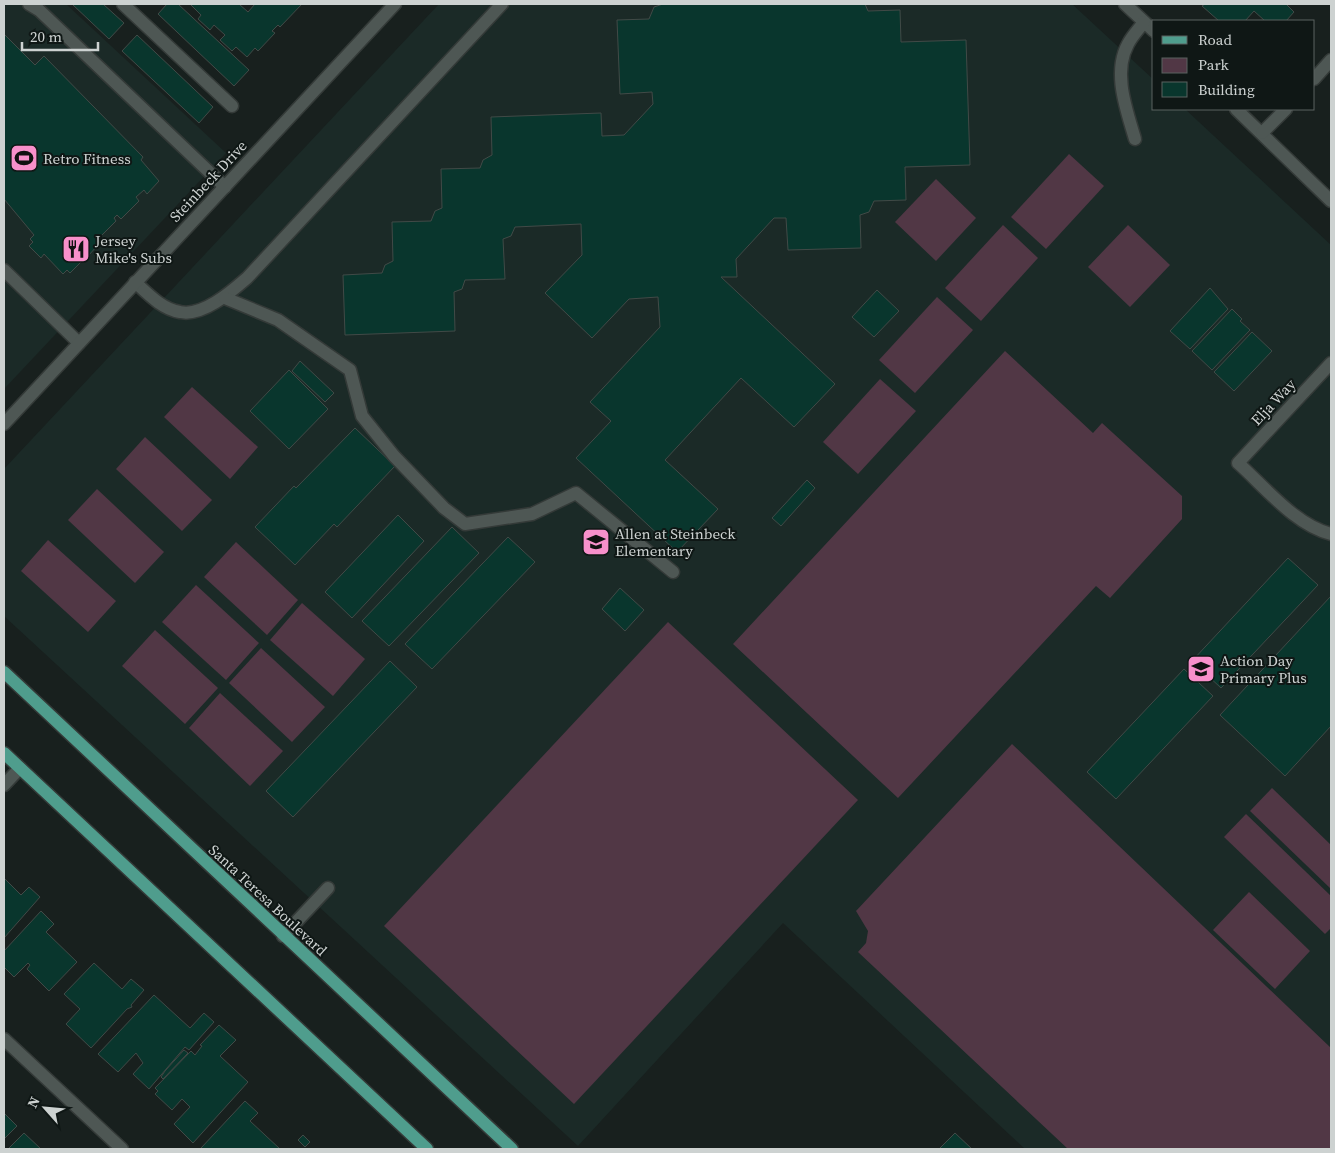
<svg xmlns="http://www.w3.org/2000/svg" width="1335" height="1153" font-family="'Source Serif 4',serif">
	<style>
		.built { fill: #1b2a27 }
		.green { fill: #513745 }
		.building { fill: #09362d; stroke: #414a47 }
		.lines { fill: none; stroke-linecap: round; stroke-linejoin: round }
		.minor-casing { stroke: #343a38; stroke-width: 15 }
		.major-casing { stroke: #343a38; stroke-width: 15 }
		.minor { stroke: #4e5754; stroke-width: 12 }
		.major { stroke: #4f9d8d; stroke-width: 12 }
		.labels { text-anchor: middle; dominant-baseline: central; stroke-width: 4; stroke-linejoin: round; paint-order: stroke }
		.poi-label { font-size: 15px; fill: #cdd2d1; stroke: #0f1715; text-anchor: start }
		.street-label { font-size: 15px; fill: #cdd2d1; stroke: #0f1715 }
	</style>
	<rect width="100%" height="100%" fill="#18201e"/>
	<g class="built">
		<path d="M4,4H66L226,153L4,389Z"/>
		<path d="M439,4H1072L1154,80V109H1185L1331,245V1149H1025L783,923L578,1146L4,616V469Z"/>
	</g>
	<g class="green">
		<path d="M1069,154L1104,186L1046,249L1011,217Z"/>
		<path d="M936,179L976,218L936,261L895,222Z"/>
		<path d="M1003,225L1038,258L981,321L945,288Z"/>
		<path d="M1128,225L1170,265L1130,307L1088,267Z"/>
		<path d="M937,297L973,330L915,393L879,360Z"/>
		<path d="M1005,351L1093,433L1102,423L1182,496V519L1110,598L1096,586L898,798L733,644Z"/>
		<path d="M880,379L916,411L858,474L823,442Z"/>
		<path d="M192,387L258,447L230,479L164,417Z"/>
		<path d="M145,437L212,500L182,531L116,469Z"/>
		<path d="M97,489L164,552L135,583L68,520Z"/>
		<path d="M48,540L116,601L88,632L21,571Z"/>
		<path d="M236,542L298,600L267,635L204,577Z"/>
		<path d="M196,585L259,643L226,680L162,622Z"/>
		<path d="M302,603L365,659L333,696L270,640Z"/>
		<path d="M668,622L858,800L574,1104L384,926Z"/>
		<path d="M155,630L218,688L185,724L122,666Z"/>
		<path d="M261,648L325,707L292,742L229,683Z"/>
		<path d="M220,693L283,751L250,786L189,728Z"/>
		<path d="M1012,744L1331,1048V1149H1068L858,952L866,943L868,931L856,911Z"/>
		<path d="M1272,788L1331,845V889L1250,811Z"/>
		<path d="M1246,814L1331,896V928L1325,934L1224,837Z"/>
		<path d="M1249,892L1310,951L1275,989L1213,930Z"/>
	</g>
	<g class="building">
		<path d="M72,4H103L124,23L109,39Z"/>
		<path d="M167,4H178L249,70L234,86L158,14Z"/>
		<path d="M190,4H239L248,12L255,4H302L280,27L278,25L272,31L275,33L258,51L255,48L247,57L236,47L232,51L220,40L225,35L214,25L210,30L198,19L201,15Z"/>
		<path d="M663,4H865L868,11L900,10L901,42L966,40L970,165L905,167L906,200L874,201L869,212L860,215L861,248L788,250L786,218H774L736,259L737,277H721L835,384L794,427L741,378L665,460L718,509L677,552L576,458L611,421L590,402L660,327L658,297L629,299L592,338L545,293L582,255L581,224L515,227L511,236L503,239L505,279L465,280L462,289L454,292L455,331L345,335L343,275L382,273L385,265L393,261L392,222L431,221L435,211L442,208L441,169L480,168L483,160L492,155L491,117L601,113L602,136L624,135L653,104L652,92L620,94L617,20L649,19L654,7Z"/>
		<path d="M1205,4H1286L1294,12L1286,21H1265L1254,11L1245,21H1219L1202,6Z"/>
		<path d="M4,34L35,65L44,56L143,157L141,160L159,181L147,194L144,190L136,197L139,201L121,219L117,215L114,218L116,221L96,241L99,244L87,257L83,253L79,257L82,261L70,273L67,270L63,274L44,254L41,258L29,246L33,242L30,239L34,235L4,199Z"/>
		<path d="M137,35L213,107L199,123L122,51Z"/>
		<path d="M1210,288L1228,309L1190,349L1170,331Z"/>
		<path d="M877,290L899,311L874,337L852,317Z"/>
		<path d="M1232,309L1242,319L1240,321L1250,330L1212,370L1192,351Z"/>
		<path d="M1252,332L1272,351L1234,391L1214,372Z"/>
		<path d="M300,361L334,393L325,402L292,371Z"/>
		<path d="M289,370L328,409L289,449L250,411Z"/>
		<path d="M355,428L395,466L337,527L334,524L295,565L255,527L294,486L296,488Z"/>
		<path d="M807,480L815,488L781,526L772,518Z"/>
		<path d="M398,515L424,541L352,618L325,592Z"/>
		<path d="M452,527L479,553L389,646L362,621Z"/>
		<path d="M508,537L535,562L432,669L405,644Z"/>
		<path d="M1288,558L1318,585L1221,688L1192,661Z"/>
		<path d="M620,588L644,610L625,631L602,609Z"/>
		<path d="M1331,596V726L1285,776L1220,715Z"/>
		<path d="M390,661L417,687L293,817L266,791Z"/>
		<path d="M1184,669L1213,696L1116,799L1087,772Z"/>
		<path d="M4,878L21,895L29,887L40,897L4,938Z"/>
		<path d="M41,911L54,924L46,932L77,962L49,991L27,969L30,965L28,963L14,977L4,967V951Z"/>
		<path d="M94,963L122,989L131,979L144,990L131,1005L132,1007L127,1009L91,1048L66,1024L80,1009L64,994Z"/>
		<path d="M154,995L190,1028L204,1013L214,1022L189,1050L185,1047L149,1089L133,1074L143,1063L136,1053L118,1072L98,1054Z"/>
		<path d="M219,1025L236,1040L220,1056L248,1082L193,1143L174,1124L190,1107L182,1099L172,1110L155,1094L158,1091L155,1088L191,1051L195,1055L202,1046L200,1045Z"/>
		<path d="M184,1050L188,1053L163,1079L161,1077L165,1071Z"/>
		<path d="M245,1101L258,1113L250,1121L280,1149H202L201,1148Z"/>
		<path d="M4,1113L17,1126L4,1139Z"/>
		<path d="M24,1133L41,1149H8Z"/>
		<path d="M955,1133L972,1149H939Z"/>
		<path d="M303,1135L310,1142L305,1147L298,1140Z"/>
	</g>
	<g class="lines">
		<defs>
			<g id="minor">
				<path d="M29,4L39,10L225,187"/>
				<path d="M123,4L232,106"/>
				<path d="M1125,4L1154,31"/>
				<path d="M1314,79L1331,60"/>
				<path d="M1236,109L1331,201"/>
				<path d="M1262,133L1286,109"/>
				<path d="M1135,139C1127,111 1112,73 1128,44C1132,36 1139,29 1144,22"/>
				<path d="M4,270L79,343"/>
				<path d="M135,282C148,294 162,309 180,312C203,317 232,291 247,278L502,4"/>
				<path d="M225,298L278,320L350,370L362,416L394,456L444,508L465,524L532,514L576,493L673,572"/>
				<path d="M1331,363L1238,463C1265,487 1295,525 1331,534"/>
				<path d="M4,424L395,4"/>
				<path d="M4,785L20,768"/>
				<path d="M283,936L328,888"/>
				<path d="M4,1039L122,1149"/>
			</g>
			<g id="major">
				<path d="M4,672L512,1149"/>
				<path d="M4,753L427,1149"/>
			</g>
		</defs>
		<use href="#minor" class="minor-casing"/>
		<use href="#major" class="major-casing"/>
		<use href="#minor" class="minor"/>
		<use href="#major" class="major"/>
	</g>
	<defs>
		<symbol id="stadium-square" viewBox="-11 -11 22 22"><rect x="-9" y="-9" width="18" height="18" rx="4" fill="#f890cb" stroke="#0f1715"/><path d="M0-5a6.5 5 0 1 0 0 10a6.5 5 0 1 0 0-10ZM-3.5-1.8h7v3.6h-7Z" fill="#111"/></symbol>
		<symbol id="restaurant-square" viewBox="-11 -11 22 22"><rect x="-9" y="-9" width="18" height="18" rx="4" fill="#f890cb" stroke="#0f1715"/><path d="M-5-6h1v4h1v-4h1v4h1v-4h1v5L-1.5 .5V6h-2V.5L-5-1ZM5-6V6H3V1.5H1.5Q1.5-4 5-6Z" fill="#111"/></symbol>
		<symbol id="school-square" viewBox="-11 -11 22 22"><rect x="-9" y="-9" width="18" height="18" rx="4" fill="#f890cb" stroke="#0f1715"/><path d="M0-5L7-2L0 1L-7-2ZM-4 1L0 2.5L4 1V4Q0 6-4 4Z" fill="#111"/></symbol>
	</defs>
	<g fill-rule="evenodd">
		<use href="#stadium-square" x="8" y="142" width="32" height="32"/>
		<use href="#restaurant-square" x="60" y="233" width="32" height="32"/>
		<use href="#school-square" x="580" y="526" width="32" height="32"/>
		<use href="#school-square" x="1185" y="653" width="32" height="32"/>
	</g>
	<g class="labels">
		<g class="poi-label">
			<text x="43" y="158">Retro Fitness</text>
			<text x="95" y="240">Jersey<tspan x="95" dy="17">Mike's Subs</tspan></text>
			<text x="615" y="533">Allen at Steinbeck<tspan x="615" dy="17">Elementary</tspan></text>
			<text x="1220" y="660">Action Day<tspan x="1220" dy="17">Primary Plus</tspan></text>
		</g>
		<g class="street-label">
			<text transform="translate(208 181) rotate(-47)">Steinbeck Drive</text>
			<text transform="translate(1273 402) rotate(-47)">Elja Way</text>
			<text transform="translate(268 900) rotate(43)">Santa Teresa Boulevard</text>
		</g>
	</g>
	<rect width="1335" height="1153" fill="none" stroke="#cdd2d1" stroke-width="10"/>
	<rect x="1152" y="20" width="162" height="90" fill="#0f1715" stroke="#5b6260"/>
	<rect x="1162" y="36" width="25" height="8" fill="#4f9d8d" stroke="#5b6260"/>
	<text x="1198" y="45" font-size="15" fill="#cdd2d1">Road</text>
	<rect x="1162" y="58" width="25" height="15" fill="#513745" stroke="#5b6260"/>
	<text x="1198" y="70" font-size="15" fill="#cdd2d1">Park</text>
	<rect x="1162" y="82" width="25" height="15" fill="#09362d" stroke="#5b6260"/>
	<text x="1198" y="95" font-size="15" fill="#cdd2d1">Building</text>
	<g transform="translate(45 1108) rotate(297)" stroke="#0f1715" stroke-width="4" paint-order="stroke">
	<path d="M0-4L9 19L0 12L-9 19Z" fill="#cdd2d1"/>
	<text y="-8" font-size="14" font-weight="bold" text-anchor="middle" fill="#cdd2d1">N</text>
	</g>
	<path d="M22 42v8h76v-8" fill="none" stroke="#cdd2d1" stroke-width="2.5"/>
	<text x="30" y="42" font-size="15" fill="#cdd2d1" stroke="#0f1715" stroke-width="4" paint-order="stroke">20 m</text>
</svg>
